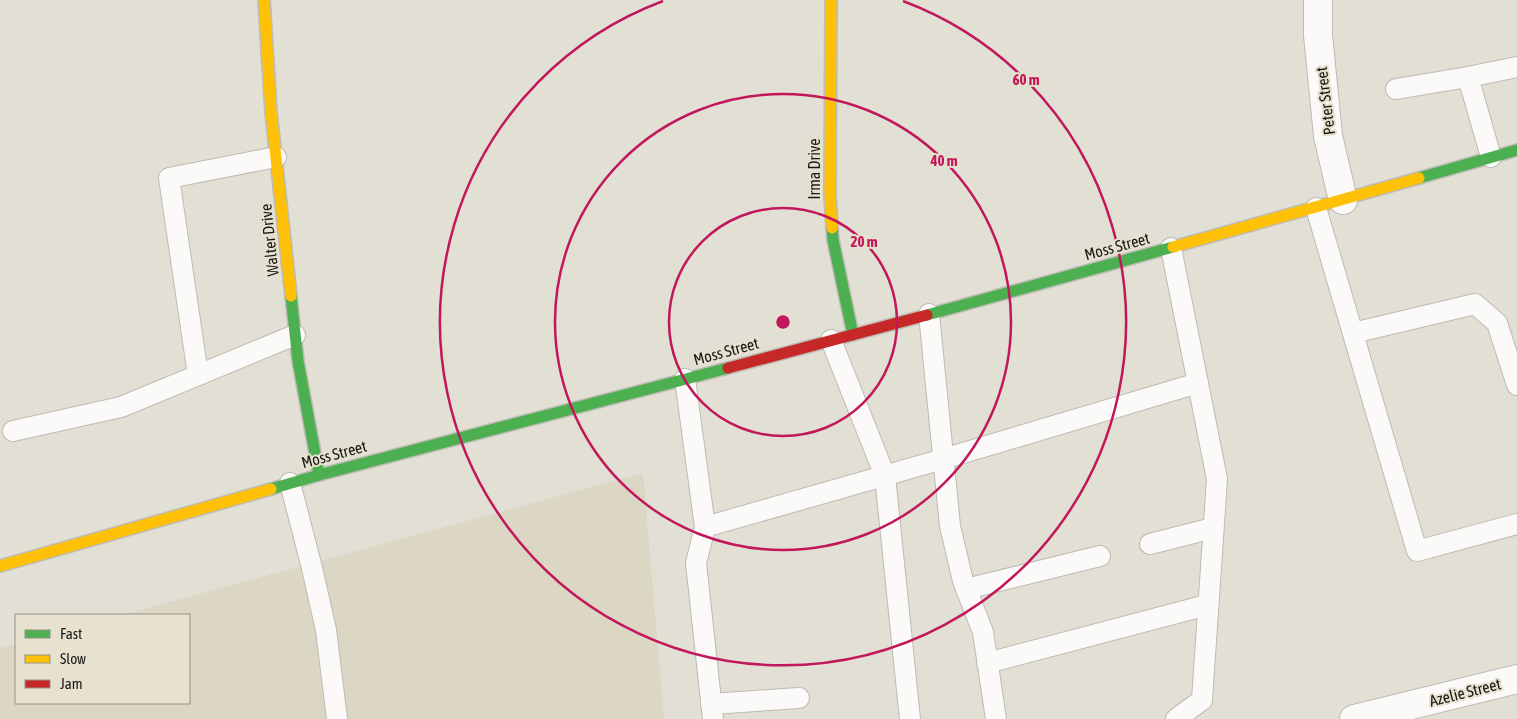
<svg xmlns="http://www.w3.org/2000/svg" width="1517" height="719" font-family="'Asap Condensed',sans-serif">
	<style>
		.built { fill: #dcd7c4 }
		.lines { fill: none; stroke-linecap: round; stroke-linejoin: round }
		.lane-casing { stroke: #bdbbb3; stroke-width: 22 }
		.street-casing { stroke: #bdbbb3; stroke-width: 30 }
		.fast-casing { stroke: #bdbbb3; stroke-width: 14 }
		.slow-casing { stroke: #bdbbb3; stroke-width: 14 }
		.jam-casing { stroke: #bdbbb3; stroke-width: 14 }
		.lane { stroke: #fbfaf9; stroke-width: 20 }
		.street { stroke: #fbfaf9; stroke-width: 28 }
		.fast { stroke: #4caf50; stroke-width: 11 }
		.slow { stroke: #ffc107; stroke-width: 11 }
		.jam { stroke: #c62828; stroke-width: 11 }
		.ring { fill: none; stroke: #c2185b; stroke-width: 2.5 }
		.labels { text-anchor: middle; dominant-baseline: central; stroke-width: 4; stroke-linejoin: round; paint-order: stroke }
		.street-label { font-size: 16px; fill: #1a1812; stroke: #e7e2d0 }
		.centre { fill: #c2185b; stroke: #e7e2d0; stroke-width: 2.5 }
		.ring-label { font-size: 15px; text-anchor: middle; font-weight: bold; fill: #c2185b; stroke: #e7e2d0; stroke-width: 4; stroke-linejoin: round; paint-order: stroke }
	</style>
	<rect width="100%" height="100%" fill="#e2dfd5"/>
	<path class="built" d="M643,473L664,719H0V648L16,644V703H189V615H122Z"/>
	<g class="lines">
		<defs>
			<g id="lane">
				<path d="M1396,89L1468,77"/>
				<path d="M1491,157L1468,77L1517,67"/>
				<path d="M1316,208L1417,551L1517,524"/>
				<path d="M1171,248L1217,479L1202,700L1176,719"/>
				<path d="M929,314L950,526L963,581L983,632L996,719"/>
				<path d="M1353,333L1475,304L1497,323L1517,385"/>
				<path d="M831,340L885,476L910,719"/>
				<path d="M198,375L169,178L276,157"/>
				<path d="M685,379L705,527L696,563L713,719"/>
				<path d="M13,431L121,407L295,335"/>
				<path d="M290,483L311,564L326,630L337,719"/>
				<path d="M705,527L943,459L1198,383"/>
				<path d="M1150,544L1213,528"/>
				<path d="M966,589L1100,556"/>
				<path d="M987,663L1207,605"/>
				<path d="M711,704L799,698"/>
			</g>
			<g id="street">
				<path d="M1318,0V35L1328,136L1343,200"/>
				<path d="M1354,719L1517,679"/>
			</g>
			<g id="fast">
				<path d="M1419,178L1517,150"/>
				<path d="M832,228L833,240L853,335"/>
				<path d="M291,296L298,361L319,475"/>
				<path d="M927,315L1173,247"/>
				<path d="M271,489L319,475L728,368"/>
			</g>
			<g id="slow">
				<path d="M264,0L271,112L291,296"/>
				<path d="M831,0L830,195L832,228"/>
				<path d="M1173,247L1419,178"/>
				<path d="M0,566L271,489"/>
			</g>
			<path id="jam" d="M728,368L927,315"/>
		</defs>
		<use href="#lane" class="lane-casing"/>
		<use href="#street" class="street-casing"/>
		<use href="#fast" class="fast-casing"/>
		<use href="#slow" class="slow-casing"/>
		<use href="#jam" class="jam-casing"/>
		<use href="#lane" class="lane"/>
		<use href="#street" class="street"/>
		<use href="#fast" class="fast"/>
		<use href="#slow" class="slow"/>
		<use href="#jam" class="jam"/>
	</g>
	<g class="ring">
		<circle cx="783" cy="322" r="114"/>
		<circle cx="783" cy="322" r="228"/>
		<path d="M903 1A343 343 0 1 1 663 1"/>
	</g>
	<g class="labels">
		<g class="street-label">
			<text transform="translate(1325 101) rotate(-97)">Peter Street</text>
			<text transform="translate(814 169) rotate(-90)">Irma Drive</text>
			<text transform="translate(269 240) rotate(-96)">Walter Drive</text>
			<text transform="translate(1117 246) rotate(-15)">Moss Street</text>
			<text transform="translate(726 351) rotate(-15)">Moss Street</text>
			<text transform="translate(334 454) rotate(-15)">Moss Street</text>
			<text transform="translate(1465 692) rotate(-14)">Azelie Street</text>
		</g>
	</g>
	<circle cx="783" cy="322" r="8" class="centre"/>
	<g class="ring-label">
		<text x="1026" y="85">60 m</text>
		<text x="944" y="166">40 m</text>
		<text x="864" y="247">20 m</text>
	</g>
	<rect x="15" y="614" width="175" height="90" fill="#e7e2d0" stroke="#959184"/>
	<rect x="25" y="630" width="25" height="8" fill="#4caf50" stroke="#959184"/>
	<text x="60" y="639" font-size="15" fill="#1a1812">Fast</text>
	<rect x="25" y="655" width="25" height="8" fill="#ffc107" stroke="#959184"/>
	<text x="60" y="664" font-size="15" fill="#1a1812">Slow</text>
	<rect x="25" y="680" width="25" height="8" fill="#c62828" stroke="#959184"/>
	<text x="60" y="689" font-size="15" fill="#1a1812">Jam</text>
</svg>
